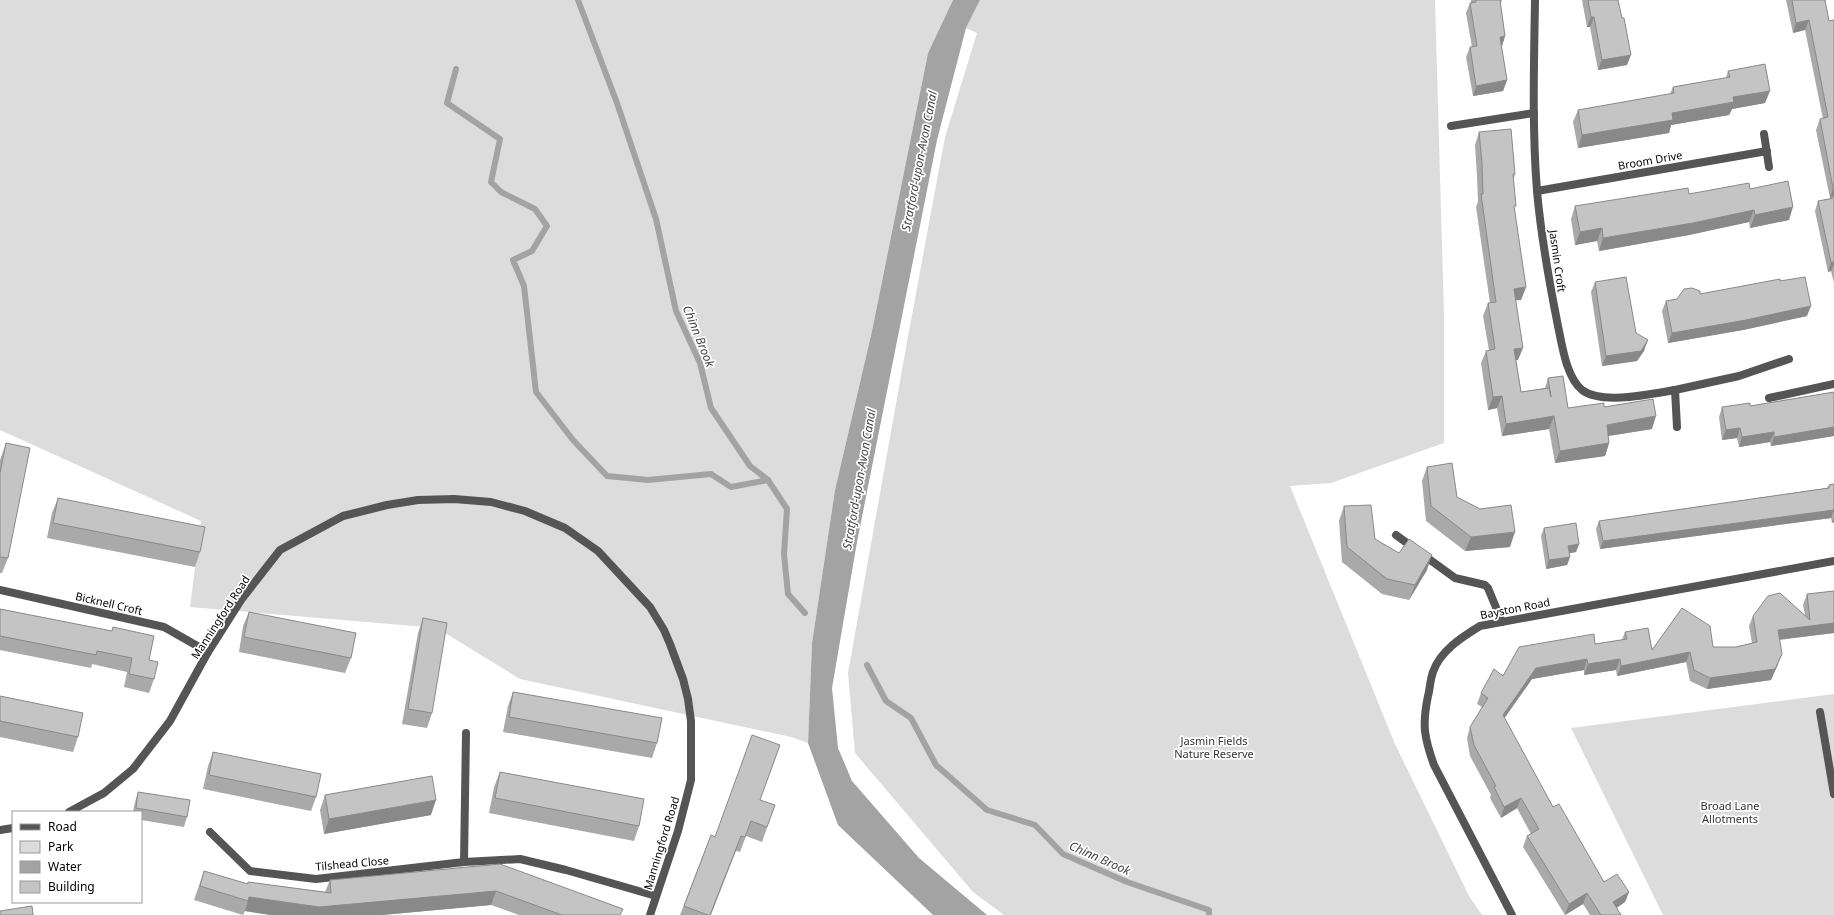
<svg xmlns="http://www.w3.org/2000/svg" width="1834" height="915" font-family="'Noto Sans',sans-serif">
	<style>
		.green { fill: #dcdcdc }
		.water { fill: #a3a3a3 }
		.lines { fill: none; stroke-linecap: round; stroke-linejoin: round }
		.stream { stroke: #a3a3a3; stroke-width: 6 }
		.lane { stroke: #555; stroke-width: 8 }
		.street { stroke: #555; stroke-width: 8 }
		.wall { fill: #a9a9a9 }
		.shaded-wall { fill: #898989 }
		.building { fill: #c4c4c4; stroke: #898989 }
		.labels { text-anchor: middle; dominant-baseline: central; stroke-width: 3.5; stroke-linejoin: round; paint-order: stroke }
		.street-label { font-size: 11px; fill: #000; stroke: #fff }
		.park-label { font-size: 11px; fill: #333; stroke: #fff }
		.water-label { font-size: 12px; font-style: italic; fill: #444; stroke: #fff }
	</style>
	<rect width="100%" height="100%" fill="#fff"/>
	<g class="green">
		<path d="M0,0H953L928,53L872,331L835,490L812,643L808,743L791,737L520,679L437,628L190,607L201,521L0,430Z"/>
		<path d="M980,0H1435L1444,316V443L1331,483L1290,486L1395,744L1469,896L1482,915H1004L973,892L855,753L848,673L907,342L945,137L977,33L966,28Z"/>
		<path d="M1834,694V915H1663L1571,728Z"/>
	</g>
	<path class="water" d="M953,0H980L966,28L937,140L857,542L832,688L838,748L852,781L919,858L987,915H933L838,825L808,743L812,643L835,490L872,331L928,53Z"/>
	<g class="lines">
		<g class="stream">
			<path d="M578,0L617,103L656,219L676,311L700,363L711,408L750,466L768,480L787,509L784,554L788,594L805,613"/>
			<path d="M456,69L447,103L500,139L491,182L501,192L535,209L547,226L532,251L513,260L524,286L536,392L573,440L607,476L648,480L711,474L731,487L768,480"/>
			<path d="M867,665L886,701L911,718L936,765L987,810L1035,825L1063,854L1127,882L1209,910V915"/>
		</g>
		<g class="lane">
			<path d="M1451,126L1534,113"/>
			<path d="M1396,535L1455,578L1485,585L1488,588L1502,622"/>
			<path d="M1820,712L1834,794"/>
		</g>
		<g class="street">
			<path d="M1535,0C1534,63 1532,128 1537,191C1541,236 1549,281 1558,326C1562,344 1566,377 1582,390C1602,405 1651,394 1675,390L1677,427"/>
			<path d="M1764,134L1769,167"/>
			<path d="M1537,191L1767,151"/>
			<path d="M1675,390L1739,376L1789,359"/>
			<path d="M1769,398L1834,384"/>
			<path d="M0,590L164,627L208,652"/>
			<path d="M69,812L104,793L133,769L170,721L208,652L241,600L280,550L343,516L387,505L418,500L454,499L491,502L525,511L565,528L598,551L650,607L664,630L670,644L683,679L688,699L691,721V780L678,831L650,915"/>
			<path d="M0,830L13,828"/>
			<path d="M210,832L250,871L316,879L464,862L520,859L566,870L656,896"/>
			<path d="M464,862L466,733"/>
			<path d="M1512,915L1434,765C1424,737 1422,725 1428,696C1430,689 1430,680 1433,672C1440,651 1462,637 1480,626L1834,561"/>
		</g>
	</g>
	<g class="wall">
		<path d="M1471,0H1502L1501,3H1500L1505,36L1502,46H1501L1507,80L1503,91L1473,96L1466,57L1470,47H1472L1466,13L1470,3H1471Z"/>
		<path d="M1582,0H1618L1627,65L1598,70L1590,27H1587Z"/>
		<path d="M1786,0H1825L1829,21L1834,20V197L1830,198L1816,130L1820,119H1823L1805,30L1793,33Z"/>
		<path d="M1728,71L1765,103L1732,109L1729,115L1671,125L1669,133L1578,148L1573,122L1578,110L1670,94L1673,87L1726,78Z"/>
		<path d="M1479,132L1515,174L1514,178V209L1526,287L1521,300H1515L1518,360H1516L1521,392L1545,388L1548,378L1568,408L1604,407L1652,429L1608,436L1609,443L1605,456L1555,463L1549,429L1502,436L1497,408L1488,410L1481,363L1486,351L1489,350L1483,316L1488,303H1490L1476,207L1478,202L1477,176L1475,145Z"/>
		<path d="M1750,189L1789,220L1750,228L1749,222L1689,235L1599,251L1597,241L1575,245L1571,219L1575,206L1689,194Z"/>
		<path d="M1834,198V283L1831,271L1828,272L1815,211L1818,201Z"/>
		<path d="M1780,281L1807,316L1743,330L1668,343L1662,311L1666,301L1700,294Z"/>
		<path d="M1595,282L1636,333L1644,351L1637,361L1602,366L1591,292Z"/>
		<path d="M1834,392V436L1771,446L1770,442L1739,447L1737,438L1722,440L1719,417L1722,407L1750,406Z"/>
		<path d="M6,443L8,558L2,573H0V460Z"/>
		<path d="M1427,467L1457,497L1510,547L1465,551L1426,521L1422,481Z"/>
		<path d="M1834,484V522L1832,523L1831,518L1600,549L1596,529L1599,521L1827,488L1829,485Z"/>
		<path d="M58,498L200,552L195,567L47,538L52,513Z"/>
		<path d="M1344,506L1375,539L1399,553L1427,570L1409,600L1382,594L1342,562L1339,521Z"/>
		<path d="M1544,528L1579,544L1576,552L1570,553V557L1567,565L1546,569L1541,536Z"/>
		<path d="M1834,591V633L1780,640L1778,665L1771,680L1707,689L1690,681L1686,662L1617,676L1616,670L1584,675V670L1532,679L1504,718L1553,807L1604,882L1629,892L1625,902L1617,908L1621,915H1590L1583,904L1565,915L1523,847L1527,836L1531,834L1517,808L1501,818L1490,798L1491,795L1470,756L1467,738L1470,727L1482,707L1477,704L1481,693L1503,676L1595,644L1622,640L1625,632L1652,650L1736,647L1752,643L1749,626L1753,616L1805,615L1803,605L1807,594Z"/>
		<path d="M0,609L112,631L113,627L149,660L154,679L149,693L124,687L127,672L92,664L91,668L0,650Z"/>
		<path d="M249,612L351,658L345,673L239,652L243,626Z"/>
		<path d="M423,618L432,713L427,728L402,724L418,633Z"/>
		<path d="M513,692L657,743L652,758L503,732L508,706Z"/>
		<path d="M0,696L78,737L73,752L0,737Z"/>
		<path d="M213,752L316,797L311,811L203,789L208,766Z"/>
		<path d="M500,772L639,826L634,841L489,813L494,787Z"/>
		<path d="M138,792L187,817L184,827L141,820V812H133L135,802Z"/>
		<path d="M325,795L431,815L324,834L320,810Z"/>
		<path d="M760,800L775,805L762,842L746,836L740,852L736,851L711,915H680L711,835L715,837Z"/>
		<path d="M500,864L620,915H519L491,905L382,915H271L245,911L243,915L194,900L204,871L247,884L248,882L325,892L330,880Z"/>
	</g>
	<g class="shaded-wall">
		<path d="M1591,17H1594L1590,27H1587Z"/>
		<path d="M1809,20L1805,30L1793,33L1796,23Z"/>
		<path d="M1505,36L1502,46L1496,47L1500,37Z"/>
		<path d="M1631,55L1627,65L1598,70L1602,60Z"/>
		<path d="M1507,80L1503,91L1473,96L1476,86Z"/>
		<path d="M1770,91L1765,103L1732,109L1729,115L1671,125L1669,133L1578,148L1582,135L1672,113L1733,97Z"/>
		<path d="M1833,188H1834V197L1830,198Z"/>
		<path d="M1793,207L1789,220L1750,228L1755,215Z"/>
		<path d="M1754,210L1749,222L1689,235L1599,251L1603,238Z"/>
		<path d="M1602,228L1597,241L1575,245L1580,232Z"/>
		<path d="M1831,262H1834V264L1831,271L1828,272Z"/>
		<path d="M1526,287L1521,300L1509,301L1514,289Z"/>
		<path d="M1811,306L1807,316L1743,330L1668,343L1672,333Z"/>
		<path d="M1648,340L1644,351L1637,361L1602,366L1606,356Z"/>
		<path d="M1523,348L1518,360L1510,361L1514,349Z"/>
		<path d="M1502,396L1497,408L1488,410L1493,397Z"/>
		<path d="M1554,416L1549,429L1502,436L1506,424Z"/>
		<path d="M1656,416L1652,429L1602,437L1607,425Z"/>
		<path d="M1834,427V436L1771,446L1774,437Z"/>
		<path d="M1740,428L1737,438L1722,440L1726,430Z"/>
		<path d="M1774,432L1770,442L1739,447L1742,437Z"/>
		<path d="M1609,443L1605,456L1555,463L1560,451Z"/>
		<path d="M1834,510L1831,518L1600,549L1603,541Z"/>
		<path d="M1834,517V522L1832,523Z"/>
		<path d="M1515,532L1510,547L1465,551L1471,537Z"/>
		<path d="M1579,544L1576,552L1565,554L1568,546Z"/>
		<path d="M1432,555L1427,570L1409,600L1415,585Z"/>
		<path d="M1570,557L1567,565L1546,569L1549,560Z"/>
		<path d="M1834,623V633L1774,640L1778,630Z"/>
		<path d="M1690,652L1686,662L1617,676L1621,666Z"/>
		<path d="M1782,654L1771,680L1707,689L1710,678Z"/>
		<path d="M1587,659L1584,670L1532,679L1499,726L1503,715L1536,668Z"/>
		<path d="M1620,659L1616,670L1584,675L1588,664Z"/>
		<path d="M1521,798L1517,808L1501,818L1504,807Z"/>
		<path d="M436,800L431,815L324,834L329,819Z"/>
		<path d="M496,891L491,905L382,915H271L245,911L249,897Z"/>
		<path d="M1629,892L1625,902L1609,912L1613,902Z"/>
		<path d="M1587,893L1583,904L1565,915L1569,904Z"/>
	</g>
	<g class="building">
		<path d="M1476,0H1500L1505,36L1500,37L1507,80L1476,86L1470,47L1477,46L1470,3L1476,2Z"/>
		<path d="M1588,0H1618L1622,18H1624L1631,55L1602,60L1594,17H1591Z"/>
		<path d="M1792,0H1825L1829,21L1834,20V188H1833L1820,119L1828,117L1809,20L1796,23Z"/>
		<path d="M1765,64L1770,91L1733,97L1734,102L1672,113L1673,120L1582,135L1578,110L1674,93L1673,87L1730,77L1728,71Z"/>
		<path d="M1511,129L1515,174H1513L1516,206H1514L1526,287L1514,289L1523,348L1514,349L1521,392L1549,388L1551,397L1548,378L1563,376L1568,408L1604,403V407L1653,399L1656,416L1607,425L1609,443L1560,451L1554,416L1506,424L1502,396L1493,397L1486,351L1495,349L1488,303L1496,302L1481,194H1483L1482,163L1479,132Z"/>
		<path d="M1788,181L1793,207L1755,215L1754,210L1693,223L1603,238L1602,228L1580,232L1575,206L1688,188L1689,194L1749,183L1750,189Z"/>
		<path d="M1834,198V262H1831L1818,201Z"/>
		<path d="M1626,277L1636,333L1648,340L1641,351L1606,356L1595,282Z"/>
		<path d="M1805,277L1811,306L1746,320L1672,333L1666,301L1677,299L1684,289L1692,288L1700,291V294L1780,279V281Z"/>
		<path d="M1834,392V427L1774,437V432L1742,437L1740,428L1726,430L1722,407L1750,403V406Z"/>
		<path d="M6,443L30,448L8,558L0,557V473Z"/>
		<path d="M1452,463L1457,497L1480,509L1511,505L1515,532L1471,537L1431,506L1427,467Z"/>
		<path d="M1834,484V512V510L1603,541L1599,521L1829,488V485Z"/>
		<path d="M58,498L205,527L200,552L53,523Z"/>
		<path d="M1371,505L1375,539L1399,553L1409,539L1432,555L1415,585L1387,579L1347,547L1344,506Z"/>
		<path d="M1576,523L1579,544L1568,546L1570,557L1549,560L1544,528Z"/>
		<path d="M1834,591V623L1778,630L1782,654L1775,669L1710,678L1694,670L1690,652L1621,666L1620,659L1588,664L1587,659L1536,668L1503,715L1553,807L1559,804L1604,882L1617,874L1629,892L1613,902L1621,915H1601L1587,893L1569,904L1527,836L1539,829L1521,798L1504,807L1494,787L1496,786L1474,745L1470,727L1488,698L1481,693L1494,669L1503,676L1519,647L1594,634L1595,644L1627,639L1625,632L1648,628L1652,650L1682,608L1710,626L1713,647H1736L1757,642L1753,616L1768,596L1780,593L1810,620L1807,594Z"/>
		<path d="M0,609L112,631L113,627L154,636L149,660L158,662L154,679L129,674L132,658L97,651L96,655L0,636Z"/>
		<path d="M249,612L356,633L351,658L244,637Z"/>
		<path d="M423,618L447,623L432,713L408,709Z"/>
		<path d="M513,692L662,718L657,743L509,717Z"/>
		<path d="M0,696L83,713L78,737L0,721Z"/>
		<path d="M752,735L780,745L760,800L775,805L767,827L751,821L745,837L741,836L710,915H708L684,906L711,835L715,837Z"/>
		<path d="M213,752L321,774L316,797L209,775Z"/>
		<path d="M500,772L644,799L639,826L495,798Z"/>
		<path d="M432,776L436,800L329,819L325,795Z"/>
		<path d="M138,792L190,800L187,817L136,808Z"/>
		<path d="M500,864L623,909L620,915H562L496,891L319,907L249,897L248,901L200,886L204,871L248,884V882L331,893L330,880Z"/>
		<path d="M32,906L33,915H0V911Z"/>
	</g>
	<g class="labels">
		<g class="street-label">
			<text transform="translate(1650 160) rotate(-10)">Broom Drive</text>
			<text transform="translate(1558 261) rotate(82)">Jasmin Croft</text>
			<text transform="translate(109 603) rotate(13)">Bicknell Croft</text>
			<text transform="translate(1515 608) rotate(-11)">Bayston Road</text>
			<text transform="translate(220 617) rotate(-57)">Manningford Road</text>
			<text transform="translate(661 843) rotate(-73)">Manningford Road</text>
			<text transform="translate(352 863) rotate(-5)">Tilshead Close</text>
		</g>
		<g class="park-label">
			<text x="1214" y="740">Jasmin Fields<tspan x="1214" dy="13">Nature Reserve</tspan></text>
			<text x="1730" y="805">Broad Lane<tspan x="1730" dy="13">Allotments</tspan></text>
		</g>
		<g class="water-label">
			<text transform="translate(919 161) rotate(-79)">Stratford-upon-Avon Canal</text>
			<text transform="translate(699 336) rotate(68)">Chinn Brook</text>
			<text transform="translate(859 479) rotate(-80)">Stratford-upon-Avon Canal</text>
			<text transform="translate(1100 858) rotate(24)">Chinn Brook</text>
		</g>
	</g>
	<rect x="12" y="811" width="130" height="92" fill="#ffffff" stroke="#999999"/>
	<rect x="20" y="824" width="20" height="6" fill="#555555" stroke="#999999"/>
	<text x="48" y="831" font-size="12" fill="#000000">Road</text>
	<rect x="20" y="841" width="20" height="12" fill="#dcdcdc" stroke="#999999"/>
	<text x="48" y="851" font-size="12" fill="#000000">Park</text>
	<rect x="20" y="861" width="20" height="12" fill="#a3a3a3" stroke="#999999"/>
	<text x="48" y="871" font-size="12" fill="#000000">Water</text>
	<rect x="20" y="881" width="20" height="12" fill="#c4c4c4" stroke="#999999"/>
	<text x="48" y="891" font-size="12" fill="#000000">Building</text>
</svg>
